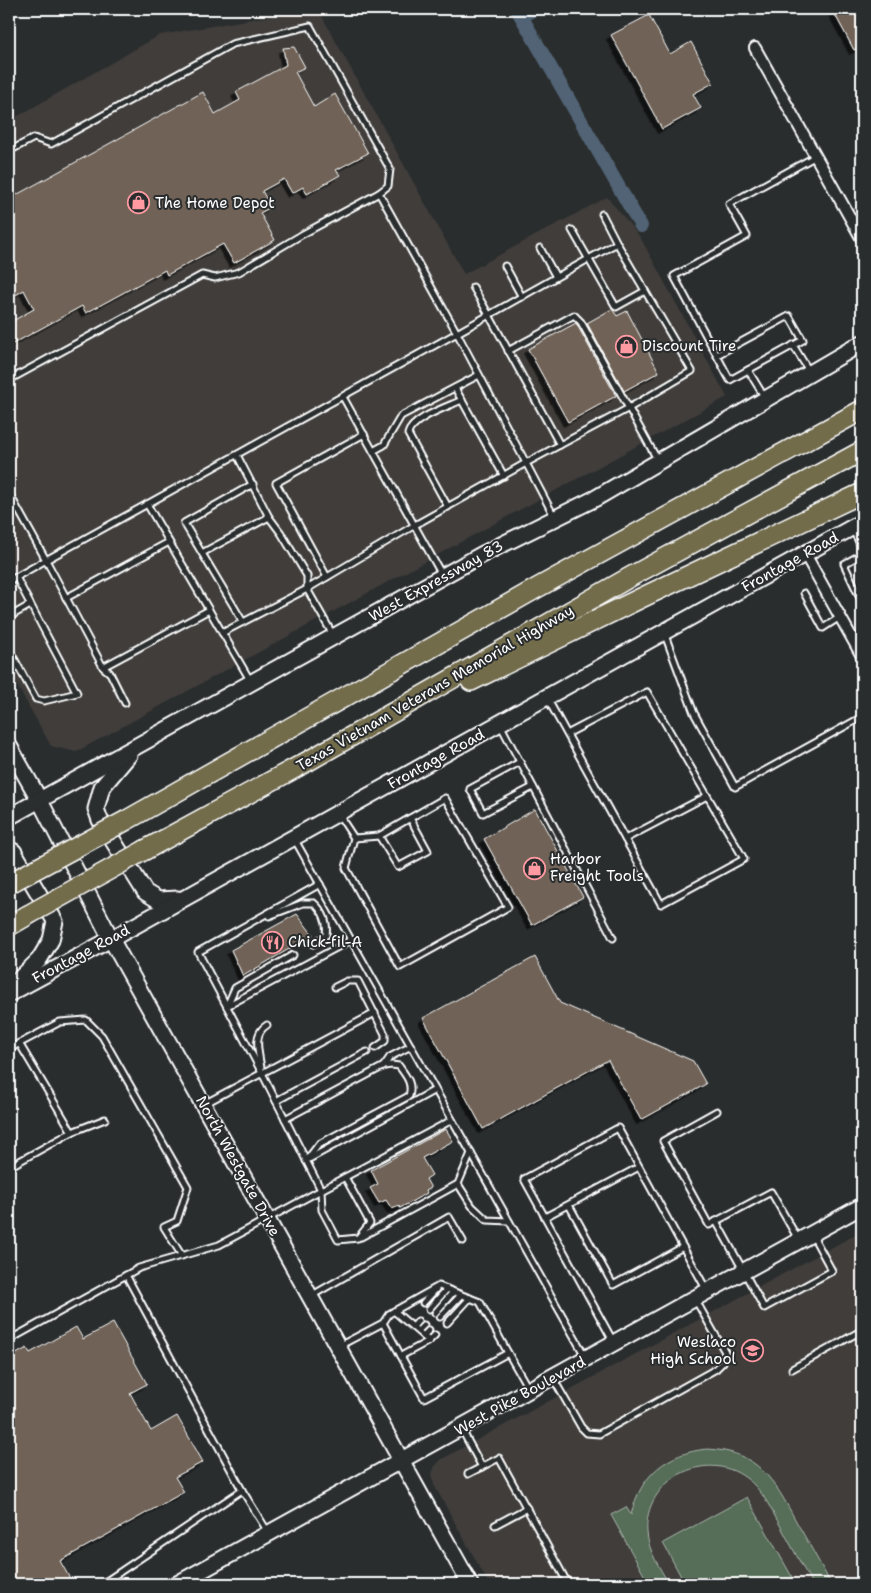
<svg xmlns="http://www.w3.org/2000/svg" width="871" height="1593" font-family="'Shantell Sans',sans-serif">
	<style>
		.built { fill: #3f3d3a }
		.green { fill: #566d59; stroke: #aab6ac }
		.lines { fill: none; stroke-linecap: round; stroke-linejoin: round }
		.canal { stroke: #516374; stroke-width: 14 }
		.building { fill: #6f6256; stroke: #fff; filter: url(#shadow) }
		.lane-casing { stroke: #fff; stroke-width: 9 }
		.street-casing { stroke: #fff; stroke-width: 14 }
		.secondary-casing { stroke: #fff; stroke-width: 19 }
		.highway-casing { stroke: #fff; stroke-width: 22 }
		.lane { stroke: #2a2d2e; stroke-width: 5 }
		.street { stroke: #2a2d2e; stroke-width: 10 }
		.secondary { stroke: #2a2d2e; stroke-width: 15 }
		.highway { stroke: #726c4b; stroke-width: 19 }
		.highway-bridge-casing { stroke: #fff; stroke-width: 22; stroke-linecap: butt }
		.highway-bridge { stroke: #726c4b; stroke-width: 19 }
		.labels { text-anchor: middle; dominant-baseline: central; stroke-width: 4; stroke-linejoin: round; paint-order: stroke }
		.poi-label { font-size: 15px; fill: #fff; stroke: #2a2d2e; text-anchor: start }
		.street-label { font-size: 15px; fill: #fff; stroke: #2a2d2e }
	</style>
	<defs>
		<filter id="shadow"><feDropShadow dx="-4.5" dy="4.5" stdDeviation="0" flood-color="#0009"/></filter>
	</defs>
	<rect width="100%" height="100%" fill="#2a2d2e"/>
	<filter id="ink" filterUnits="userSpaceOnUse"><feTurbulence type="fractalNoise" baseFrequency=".02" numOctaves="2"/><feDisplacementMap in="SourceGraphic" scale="10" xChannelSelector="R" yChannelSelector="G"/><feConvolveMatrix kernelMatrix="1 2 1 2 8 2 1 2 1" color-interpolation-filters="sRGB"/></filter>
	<g filter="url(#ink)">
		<g class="built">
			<path d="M309,9H318L464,274L607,197L640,237L727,397L76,752L51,746L9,671V121L160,35Z"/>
			<path d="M862,1231V1584H489L434,1485L432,1473L435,1466L442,1459Z"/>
		</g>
		<g class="green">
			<path d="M707,1449C758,1451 774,1480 796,1521C808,1542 820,1563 831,1584H812C802,1565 791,1546 781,1527C771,1510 763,1490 746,1478C705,1447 643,1481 647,1532C648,1551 660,1568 669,1584H649L611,1515L626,1507L631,1515C640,1475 667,1453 707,1449Z"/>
			<path d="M747,1497L796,1584H685L663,1543Z"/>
		</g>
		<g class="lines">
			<g class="canal">
				<path d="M517,9L641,226"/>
				<path d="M521,16L534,9"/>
			</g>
		</g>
		<g class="building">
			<path d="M832,9H862V46L854,50Z"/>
			<path d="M649,15L670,54L691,42L713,83L693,94L701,108L662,129L611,35Z"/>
			<path d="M294,47L305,67L295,72L314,107L335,94L368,153L336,170L340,175L307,194L303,187L292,193L284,179L262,191L271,207L260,213L275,240L234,263L223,244L167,275L165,270L86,313L82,306L9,346V323L34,309L24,290L9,299V199L203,92L215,114L240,100L236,92L286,65L283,48Z"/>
			<path d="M612,309L617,316L627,311L659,372L624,391L587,323Z"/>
			<path d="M576,323L616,396L568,422L528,349Z"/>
			<path d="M535,809L583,897L532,925L484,839Z"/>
			<path d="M297,914L313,935L243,976L231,950Z"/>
			<path d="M535,957L560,1003L693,1061L706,1084L641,1120L608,1060L483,1129L423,1018Z"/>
			<path d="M446,1129L453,1141L422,1158L432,1175L426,1179L431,1188L426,1191L427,1193L400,1208L399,1206L392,1209L386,1200L379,1203L370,1188L378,1184L371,1170Z"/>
			<path d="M113,1323L147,1384L130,1393L151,1431L177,1416L203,1462L175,1477L184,1492L60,1561L73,1584H9V1358L27,1348L30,1353L76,1327L83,1339Z"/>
		</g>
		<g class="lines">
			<defs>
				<g id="lane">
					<path d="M9,151L34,138L51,144L232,44L310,26L390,169L388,186L379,193L457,333L46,560L103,667L110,673L125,703"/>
					<path d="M602,214L617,243"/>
					<path d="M572,230L616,307L645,291"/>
					<path d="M540,248L556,277"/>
					<path d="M505,266L522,297"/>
					<path d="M473,287L489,315L617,243L692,371L629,408L526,463L555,518"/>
					<path d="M793,345L809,371"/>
					<path d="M508,351L574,315L581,322L657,459"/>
					<path d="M717,355L789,316L803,340L748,370"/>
					<path d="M9,380L202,275L215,278L239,272L303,234L379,193"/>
					<path d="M455,388L504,476"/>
					<path d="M343,397L442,575"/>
					<path d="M765,398L748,370L730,380L674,276L747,236L729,204L816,156"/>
					<path d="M373,451L384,445L401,416L479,375"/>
					<path d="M237,455L269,517L281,533L307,576V589L415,525L526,463L457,333L489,315L560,445"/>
					<path d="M9,493L46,560L9,581"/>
					<path d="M147,504L250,680"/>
					<path d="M448,507L408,434C412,418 447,407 462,400"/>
					<path d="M852,528L862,548"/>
					<path d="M202,553L269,517"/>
					<path d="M862,554L844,564L862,602"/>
					<path d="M327,577L276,483L364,434"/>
					<path d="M804,593L823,628L840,617"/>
					<path d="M66,598L169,542"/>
					<path d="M9,617L30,605"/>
					<path d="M243,622L184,523L253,484"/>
					<path d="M222,633L307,589L333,635"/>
					<path d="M665,635L694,713L735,787L862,717"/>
					<path d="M9,649L36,699L44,701L77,693L16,577"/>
					<path d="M103,667L209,610"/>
					<path d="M547,698C585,766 623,835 661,904L744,859L647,692L567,734"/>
					<path d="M501,726L613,938"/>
					<path d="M520,762L470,789L483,813L533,787"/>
					<path d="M339,815L354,838L346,868L400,967L508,907L445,798L379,836L354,838"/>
					<path d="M379,836L398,867L428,851L410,818"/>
					<path d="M625,839L707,796"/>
					<path d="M295,840L585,1356"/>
					<path d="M269,916L303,903H314C324,912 328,922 326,935L313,944"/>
					<path d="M335,987L347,981H358L385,1034V1041L375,1048"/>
					<path d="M227,1006L351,940"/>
					<path d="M227,1006L235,988L293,955"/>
					<path d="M19,1043L72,1132L105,1119"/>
					<path d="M9,1049L60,1022L86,1020L102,1036L188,1187L177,1221L164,1227L182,1256"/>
					<path d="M383,1067L390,1057L411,1046"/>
					<path d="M261,1068C259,1053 252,1034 267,1025"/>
					<path d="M276,1101L367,1052"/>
					<path d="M204,1104L375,1013"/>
					<path d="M717,1111L663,1141L709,1225L771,1192L798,1239"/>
					<path d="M285,1119L384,1066L392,1065L399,1066C406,1076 413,1083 409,1096L319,1144L306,1161"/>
					<path d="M309,1159L435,1090"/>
					<path d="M9,1167L72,1132"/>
					<path d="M345,1177L370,1223L358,1238L338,1240L322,1210L321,1190L452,1120"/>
					<path d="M458,1184L472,1206L487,1220L509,1221"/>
					<path d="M569,1205L613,1285L683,1247"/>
					<path d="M545,1217L639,1167"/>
					<path d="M716,1221L764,1308L832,1271L813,1236"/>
					<path d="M361,1237L458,1184L471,1153"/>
					<path d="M311,1296L449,1217L463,1241"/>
					<path d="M423,1303L436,1289"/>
					<path d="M429,1309L447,1289"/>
					<path d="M394,1311L429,1341L401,1356"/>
					<path d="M435,1313L453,1292"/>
					<path d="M440,1317L461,1295"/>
					<path d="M447,1323L470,1298"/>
					<path d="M413,1327L418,1321"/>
					<path d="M418,1331L424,1325"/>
					<path d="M423,1336L429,1330"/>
					<path d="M9,1340L139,1268L219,1245L321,1190L262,1073L198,952L320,884"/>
					<path d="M429,1341L435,1335"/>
					<path d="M613,1341L524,1179L618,1128L706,1289"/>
					<path d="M339,1346L383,1323L424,1398L508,1353L480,1302L439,1286L389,1314L383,1323"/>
					<path d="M508,1353L528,1388"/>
					<path d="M792,1369L859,1332"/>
					<path d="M553,1378L581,1427L587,1433L599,1434L716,1369L723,1362L725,1352L695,1299"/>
					<path d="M462,1430L482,1467"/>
					<path d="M468,1474L499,1458L568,1584"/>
					<path d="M242,1490L268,1532"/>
					<path d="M495,1525L527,1508"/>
					<path d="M102,1584L242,1490L126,1275"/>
				</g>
				<g id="street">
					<path d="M755,48L862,239"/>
					<path d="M805,554L862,656"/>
				</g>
				<g id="secondary">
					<path d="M9,746L39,799L111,939L470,1584"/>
					<path d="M129,755L102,787L96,809L100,820L145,892L158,900L178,899"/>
					<path d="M9,817L481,555L596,498L862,343"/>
					<path d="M9,849L14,852L55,921L51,940L39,960L10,988"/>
					<path d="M9,994L111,939L862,522"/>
					<path d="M177,1584L862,1206"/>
				</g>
				<g id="highway">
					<path d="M471,681L641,598L862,493"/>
					<path d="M127,820L537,588L862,410"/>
					<path d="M145,850L310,760L630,577L862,451"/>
					<path d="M9,926L28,915"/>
				</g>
			</defs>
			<use href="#lane" class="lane-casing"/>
			<use href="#street" class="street-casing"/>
			<use href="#secondary" class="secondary-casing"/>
			<use href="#highway" class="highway-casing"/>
			<use href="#lane" class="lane"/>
			<use href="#street" class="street"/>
			<use href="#secondary" class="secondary"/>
			<use href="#highway" class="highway"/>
			<defs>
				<g id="highway-bridge">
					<path d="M10,883L127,820"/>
					<path d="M28,915L145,850"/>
				</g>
			</defs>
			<use href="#highway-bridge" class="highway-bridge-casing"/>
			<use href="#highway-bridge" class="highway-bridge"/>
		</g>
	</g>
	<defs>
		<symbol id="shop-ring" viewBox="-11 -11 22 22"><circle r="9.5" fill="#2a2d2e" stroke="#ff9aa2" stroke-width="1.5"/><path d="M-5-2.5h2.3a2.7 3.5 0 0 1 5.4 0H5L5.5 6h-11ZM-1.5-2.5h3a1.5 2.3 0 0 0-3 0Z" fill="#ff9aa2"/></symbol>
		<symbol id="restaurant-ring" viewBox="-11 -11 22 22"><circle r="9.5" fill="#2a2d2e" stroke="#ff9aa2" stroke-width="1.5"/><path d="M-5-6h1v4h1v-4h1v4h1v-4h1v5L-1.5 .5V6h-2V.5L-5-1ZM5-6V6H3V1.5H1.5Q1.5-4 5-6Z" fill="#ff9aa2"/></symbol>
		<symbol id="school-ring" viewBox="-11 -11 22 22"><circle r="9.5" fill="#2a2d2e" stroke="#ff9aa2" stroke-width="1.5"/><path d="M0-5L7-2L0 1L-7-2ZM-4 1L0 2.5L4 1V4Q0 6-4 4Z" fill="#ff9aa2"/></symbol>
	</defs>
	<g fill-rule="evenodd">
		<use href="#shop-ring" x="126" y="190" width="25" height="25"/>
		<use href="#shop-ring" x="614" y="334" width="25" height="25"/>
		<use href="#shop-ring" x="522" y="856" width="25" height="25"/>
		<use href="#restaurant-ring" x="260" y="930" width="25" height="25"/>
		<use href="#school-ring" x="740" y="1338" width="25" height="25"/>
	</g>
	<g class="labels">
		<g class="poi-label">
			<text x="155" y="203">The Home Depot</text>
			<text x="642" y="346">Discount Tire</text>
			<text x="550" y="859">Harbor<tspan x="550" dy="17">Freight Tools</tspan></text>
			<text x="288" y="942">Chick-fil-A</text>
			<text x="736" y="1342" text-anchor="end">Weslaco<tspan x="736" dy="17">High School</tspan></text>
		</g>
		<g class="street-label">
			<text transform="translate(790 562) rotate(-29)">Frontage Road</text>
			<text transform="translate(436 581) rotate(-29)">West Expressway 83</text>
			<text transform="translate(435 688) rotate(-30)">Texas Vietnam Veterans Memorial Highway</text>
			<text transform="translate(436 759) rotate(-29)">Frontage Road</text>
			<text transform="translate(81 954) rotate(-28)">Frontage Road</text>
			<text transform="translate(238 1166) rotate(61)">North Westgate Drive</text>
			<text transform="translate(520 1396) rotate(-29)">West Pike Boulevard</text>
		</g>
	</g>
	<rect width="871" height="1593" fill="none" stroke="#2a2d2e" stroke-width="30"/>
	<rect x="15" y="15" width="841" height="1563" fill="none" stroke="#fff" stroke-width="2" filter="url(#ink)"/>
</svg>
